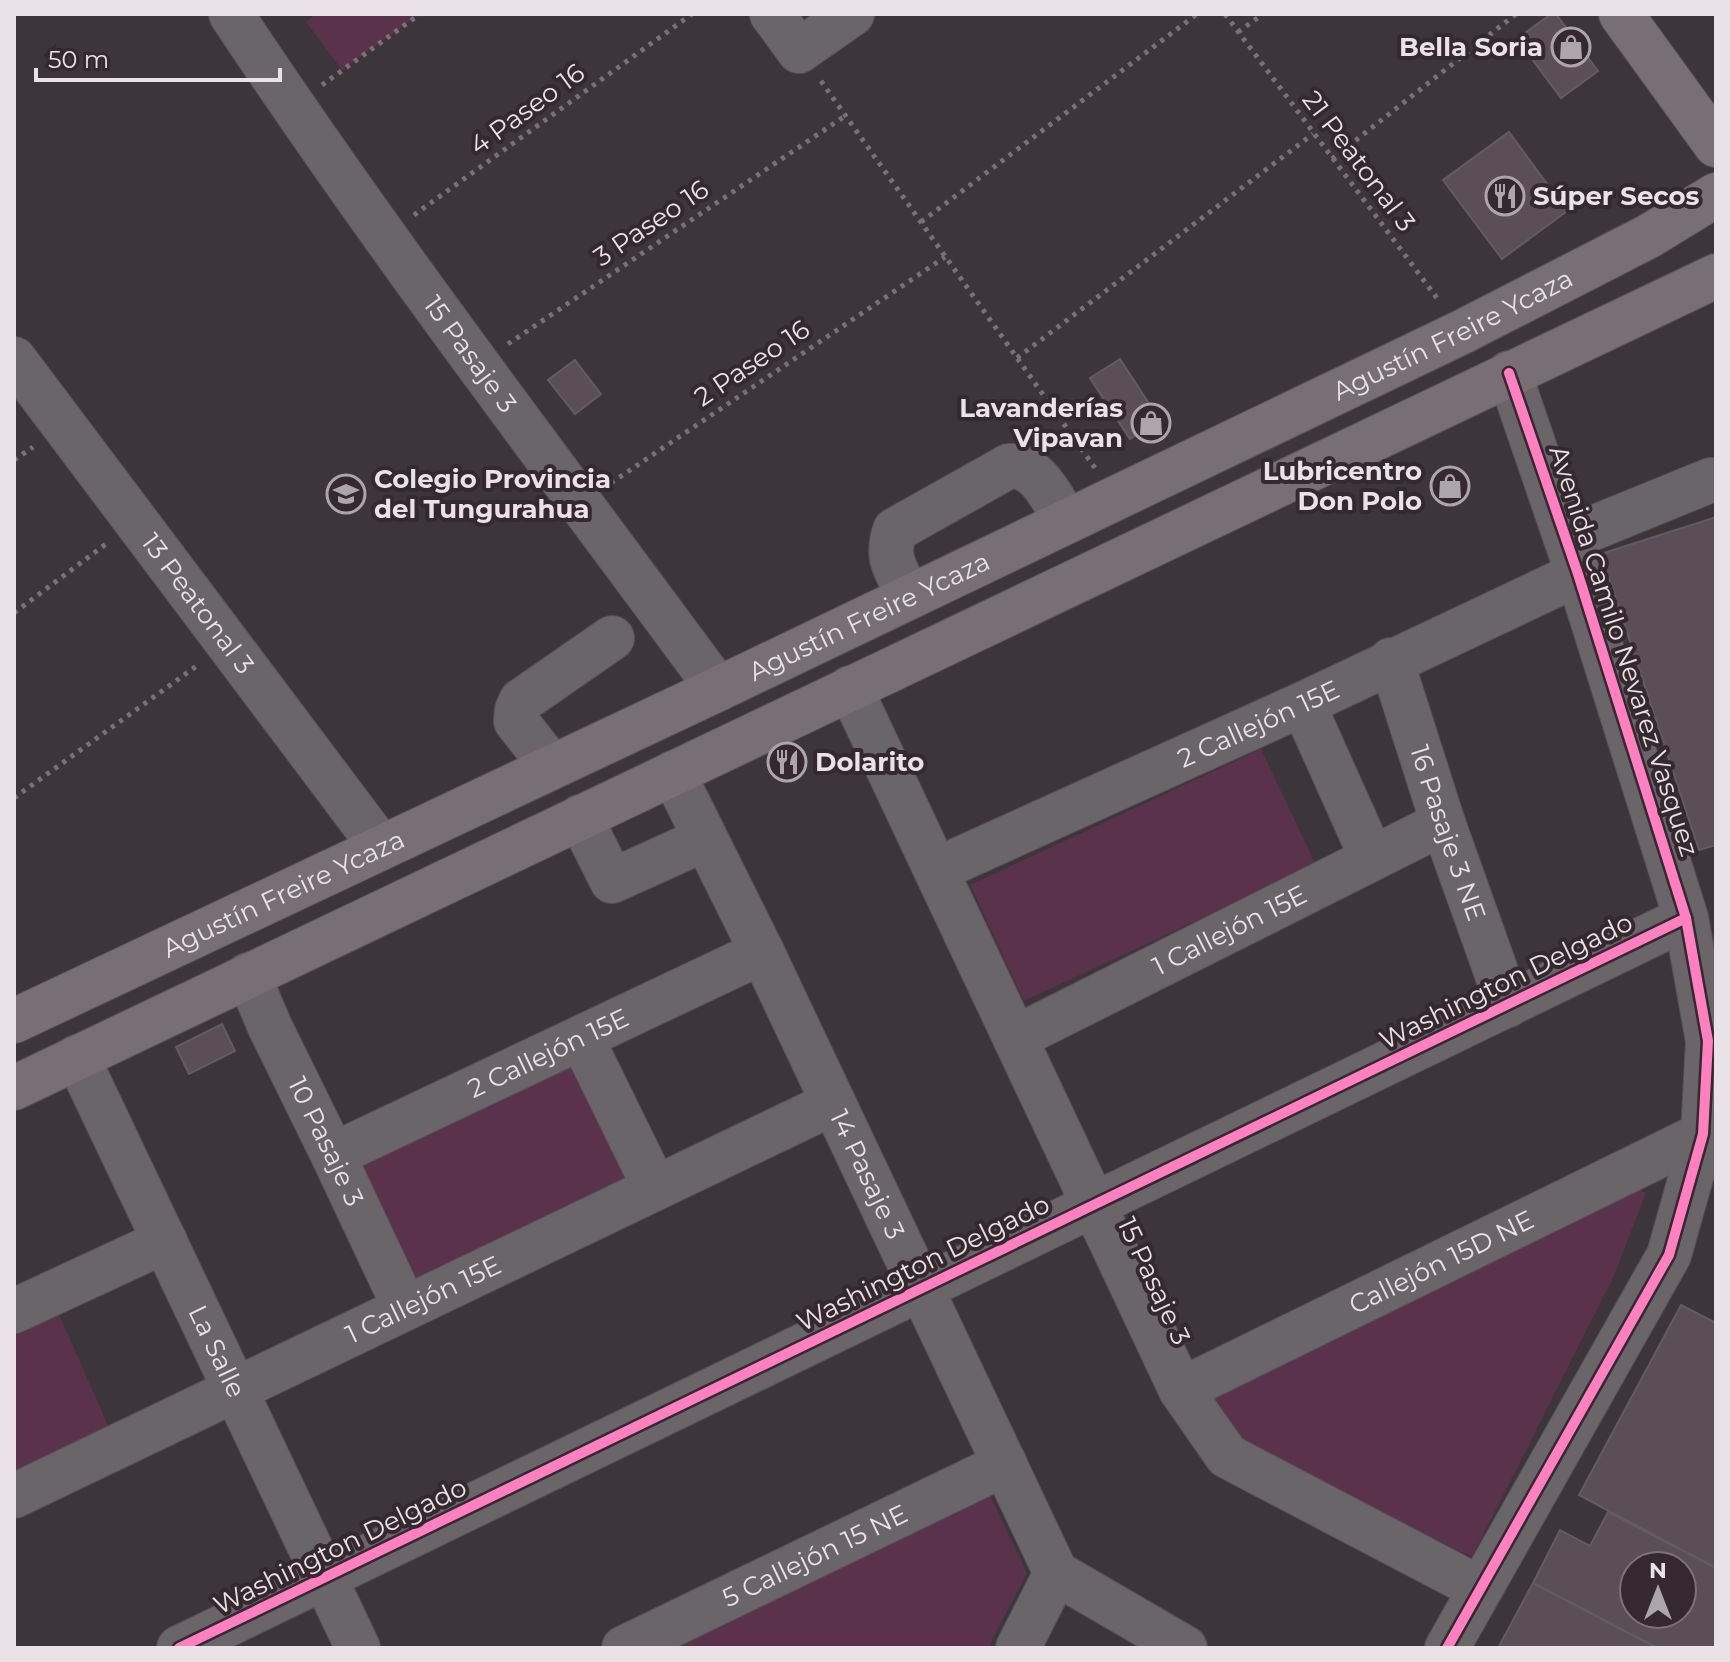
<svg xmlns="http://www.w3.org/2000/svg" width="1730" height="1662" font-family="Montserrat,sans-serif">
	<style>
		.green { fill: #5a324b }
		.building { fill: #5c4e57; stroke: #625c60; stroke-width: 2; fill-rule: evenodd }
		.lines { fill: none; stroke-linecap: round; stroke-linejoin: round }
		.minor-casing { stroke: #575154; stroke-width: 46 }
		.major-casing { stroke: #575154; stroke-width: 46 }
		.path { stroke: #787275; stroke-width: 5; stroke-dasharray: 4 6; stroke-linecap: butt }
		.minor { stroke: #6a6568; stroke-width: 44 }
		.major { stroke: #786e74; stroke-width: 44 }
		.cycleway-casing { stroke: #35282f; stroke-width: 15 }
		.cycleway { stroke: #ff80c0; stroke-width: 10 }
		.labels { text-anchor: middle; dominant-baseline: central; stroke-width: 8; stroke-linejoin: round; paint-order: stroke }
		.poi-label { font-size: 26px; font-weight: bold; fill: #ebe2e7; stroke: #35282f; text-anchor: end }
		.street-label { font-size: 26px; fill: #ebe2e7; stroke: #35282f }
	</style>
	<rect width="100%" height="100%" fill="#3c3539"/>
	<g class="green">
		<path d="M316,14H420L342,70L306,22Z"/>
		<path d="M1261,749L1316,865L1024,1001L970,885Z"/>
		<path d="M576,1061L634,1178L416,1284L358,1167Z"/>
		<path d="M1634,1187L1646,1193L1613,1278L1472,1557L1249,1450L1213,1395Z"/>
		<path d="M59,1314L110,1430L14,1474V1334Z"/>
		<path d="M988,1491L1027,1573L988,1648H665Z"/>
	</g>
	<g class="building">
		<path d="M1551,14H1556L1598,71L1561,98L1517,39Z"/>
		<path d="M1509,132L1567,211L1502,259L1443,180Z"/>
		<path d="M1120,359L1159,419L1130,439L1090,378Z"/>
		<path d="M575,360L601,394L575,414L548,380Z"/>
		<path d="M1716,517V845L1699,850L1601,554Z"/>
		<path d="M222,1024L235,1051L189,1074L176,1047Z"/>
		<path d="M1681,1305L1716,1323V1568L1579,1495Z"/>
		<path d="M1608,1512L1716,1568V1648H1657L1533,1583L1560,1530L1590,1546ZM1634,1566H1682V1614H1634Z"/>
		<path d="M1533,1583L1657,1648H1498Z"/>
	</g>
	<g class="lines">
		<defs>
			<g id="minor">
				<path id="s1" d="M231,14C384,245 554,466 718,689"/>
				<path d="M772,14L799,51L852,14"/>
				<path id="s2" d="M14,359L381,847"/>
				<path d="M1566,539L1711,480"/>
				<path d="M909,596C896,570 885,558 895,530L1009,466C1038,464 1052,499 1066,520"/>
				<path id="s3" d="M1391,660L1443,823L1508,1005"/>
				<path d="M850,688L1181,1390L1227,1456L1479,1588"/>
				<path d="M1303,704L1372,858"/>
				<path d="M552,767L516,721L517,710L521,701L612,638"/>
				<path id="s4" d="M673,773L762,952L1056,1573L1185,1648"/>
				<path d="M580,817L612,881L705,839"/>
				<path id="s5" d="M936,870L1303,704L1578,574"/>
				<path id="s6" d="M248,975L270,1027L333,1155L405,1308"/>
				<path id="s7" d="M1015,1038L1443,823"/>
				<path d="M582,1039L655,1188"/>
				<path id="s8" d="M77,1057L358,1648"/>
				<path id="s9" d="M333,1155L762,952"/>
				<path d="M14,1311L165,1241"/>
				<path id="s10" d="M1181,1390L1703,1134"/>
				<path id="s11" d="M14,1496L833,1103"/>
				<path d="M179,1648L1686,918"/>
				<path id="s12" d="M624,1648L1005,1464"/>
				<path d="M1018,1648L1056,1573"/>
				<path d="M1447,1648L1669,1255L1703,1134L1708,1041L1686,918L1578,574L1509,373"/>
			</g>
			<g id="major">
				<path d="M1621,14L1716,145"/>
				<path id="s13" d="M14,1021L718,689L1462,332L1649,236L1716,195"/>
				<path d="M14,1088L1716,276"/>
			</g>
		</defs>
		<use href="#minor" class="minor-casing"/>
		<use href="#major" class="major-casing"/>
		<g class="path">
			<path d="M1225,14L1440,302"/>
			<path d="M1238,32L1263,14"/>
			<path d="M821,81L1095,468"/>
			<path d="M322,85L420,14"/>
			<path d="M1332,159L1516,14"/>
			<path d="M414,215L692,14"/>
			<path d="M921,222L1197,14"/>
			<path d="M508,344L845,116"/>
			<path d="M1017,358L1313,134"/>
			<path d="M14,460L33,447"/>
			<path d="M611,483L945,257"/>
			<path d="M14,613L106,544"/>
			<path d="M14,798L198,665"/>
		</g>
		<use href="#minor" class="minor"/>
		<use href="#major" class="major"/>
		<defs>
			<g id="cycleway">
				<path d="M179,1648L1686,918"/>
				<path d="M1447,1648L1669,1255L1703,1134L1708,1041L1686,918L1578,574L1509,373"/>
			</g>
		</defs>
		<use href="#cycleway" class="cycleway-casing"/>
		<use href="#cycleway" class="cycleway"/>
	</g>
	<defs>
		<symbol id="shop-ring" viewBox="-11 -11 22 22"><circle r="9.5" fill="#35282f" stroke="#aea5aa" stroke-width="1.5"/><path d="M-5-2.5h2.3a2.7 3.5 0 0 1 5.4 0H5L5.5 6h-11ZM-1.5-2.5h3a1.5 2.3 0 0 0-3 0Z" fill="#aea5aa"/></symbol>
		<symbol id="restaurant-ring" viewBox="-11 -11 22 22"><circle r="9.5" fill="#35282f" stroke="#aea5aa" stroke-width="1.5"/><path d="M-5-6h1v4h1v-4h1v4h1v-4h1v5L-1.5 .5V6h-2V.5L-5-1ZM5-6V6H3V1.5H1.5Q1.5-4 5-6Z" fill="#aea5aa"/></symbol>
		<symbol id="school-ring" viewBox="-11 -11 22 22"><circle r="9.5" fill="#35282f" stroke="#aea5aa" stroke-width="1.5"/><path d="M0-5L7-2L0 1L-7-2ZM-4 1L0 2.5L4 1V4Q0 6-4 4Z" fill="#aea5aa"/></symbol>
	</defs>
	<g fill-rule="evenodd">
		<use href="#shop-ring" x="1549" y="25" width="44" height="44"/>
		<use href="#restaurant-ring" x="1483" y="174" width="44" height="44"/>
		<use href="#shop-ring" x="1129" y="401" width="44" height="44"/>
		<use href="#shop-ring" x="1428" y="464" width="44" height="44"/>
		<use href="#school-ring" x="324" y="472" width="44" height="44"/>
		<use href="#restaurant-ring" x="765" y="740" width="44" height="44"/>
	</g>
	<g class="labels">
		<g class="poi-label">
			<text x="1543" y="47">Bella Soria</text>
			<text x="1533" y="196" text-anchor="start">Súper Secos</text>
			<text x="1123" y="408">Lavanderías<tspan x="1123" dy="30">Vipavan</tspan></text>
			<text x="1422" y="471">Lubricentro<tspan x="1422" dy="30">Don Polo</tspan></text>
			<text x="374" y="479" text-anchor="start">Colegio Provincia<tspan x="374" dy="30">del Tungurahua</tspan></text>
			<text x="815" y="762" text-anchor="start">Dolarito</text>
		</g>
		<g class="street-label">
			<text transform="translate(527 109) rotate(-36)">4 Paseo 16</text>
			<text transform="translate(1359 161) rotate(53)">21 Peatonal 3</text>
			<text transform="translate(651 223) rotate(-34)">3 Paseo 16</text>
			<text stroke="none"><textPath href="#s13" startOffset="1594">Agustín Freire Ycaza</textPath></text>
			<text stroke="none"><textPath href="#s1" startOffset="416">15 Pasaje 3</textPath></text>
			<text transform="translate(752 363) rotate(-34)">2 Paseo 16</text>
			<text stroke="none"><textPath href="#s2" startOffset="306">13 Peatonal 3</textPath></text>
			<text stroke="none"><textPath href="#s13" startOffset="946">Agustín Freire Ycaza</textPath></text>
			<text transform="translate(1624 651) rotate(72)">Avenida Camilo Nevarez Vasquez</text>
			<text stroke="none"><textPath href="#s5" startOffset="354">2 Callejón 15E</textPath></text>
			<text stroke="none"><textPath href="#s3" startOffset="182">16 Pasaje 3 NE</textPath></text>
			<text stroke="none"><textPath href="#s13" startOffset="298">Agustín Freire Ycaza</textPath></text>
			<text stroke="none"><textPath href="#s7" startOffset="240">1 Callejón 15E</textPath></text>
			<text transform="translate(1506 981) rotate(-26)">Washington Delgado</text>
			<text stroke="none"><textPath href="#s9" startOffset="238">2 Callejón 15E</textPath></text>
			<text stroke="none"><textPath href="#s6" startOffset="184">10 Pasaje 3</textPath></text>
			<text stroke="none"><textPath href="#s4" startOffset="446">14 Pasaje 3</textPath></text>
			<text stroke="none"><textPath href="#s10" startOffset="290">Callejón 15D NE</textPath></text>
			<text transform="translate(923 1263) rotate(-26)">Washington Delgado</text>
			<text transform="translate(1154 1281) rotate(65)">15 Pasaje 3</text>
			<text stroke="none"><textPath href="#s11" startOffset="454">1 Callejón 15E</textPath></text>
			<text stroke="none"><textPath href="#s8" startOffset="326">La Salle</textPath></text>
			<text transform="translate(340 1546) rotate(-26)">Washington Delgado</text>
			<text stroke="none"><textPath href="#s12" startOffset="212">5 Callejón 15 NE</textPath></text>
		</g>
	</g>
	<rect width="1730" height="1662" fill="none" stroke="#ebe2e7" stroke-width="32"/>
	<g transform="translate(1658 1590)"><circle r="38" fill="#35282f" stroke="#7e7279" stroke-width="2"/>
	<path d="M0-6L14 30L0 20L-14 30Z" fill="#aea5aa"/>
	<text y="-12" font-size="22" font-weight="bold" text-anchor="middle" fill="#ebe2e7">N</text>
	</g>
	<path d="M36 68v12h244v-12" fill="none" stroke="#ebe2e7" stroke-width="4"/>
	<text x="48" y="68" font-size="24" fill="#ebe2e7" stroke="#35282f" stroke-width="6" paint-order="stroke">50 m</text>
</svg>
